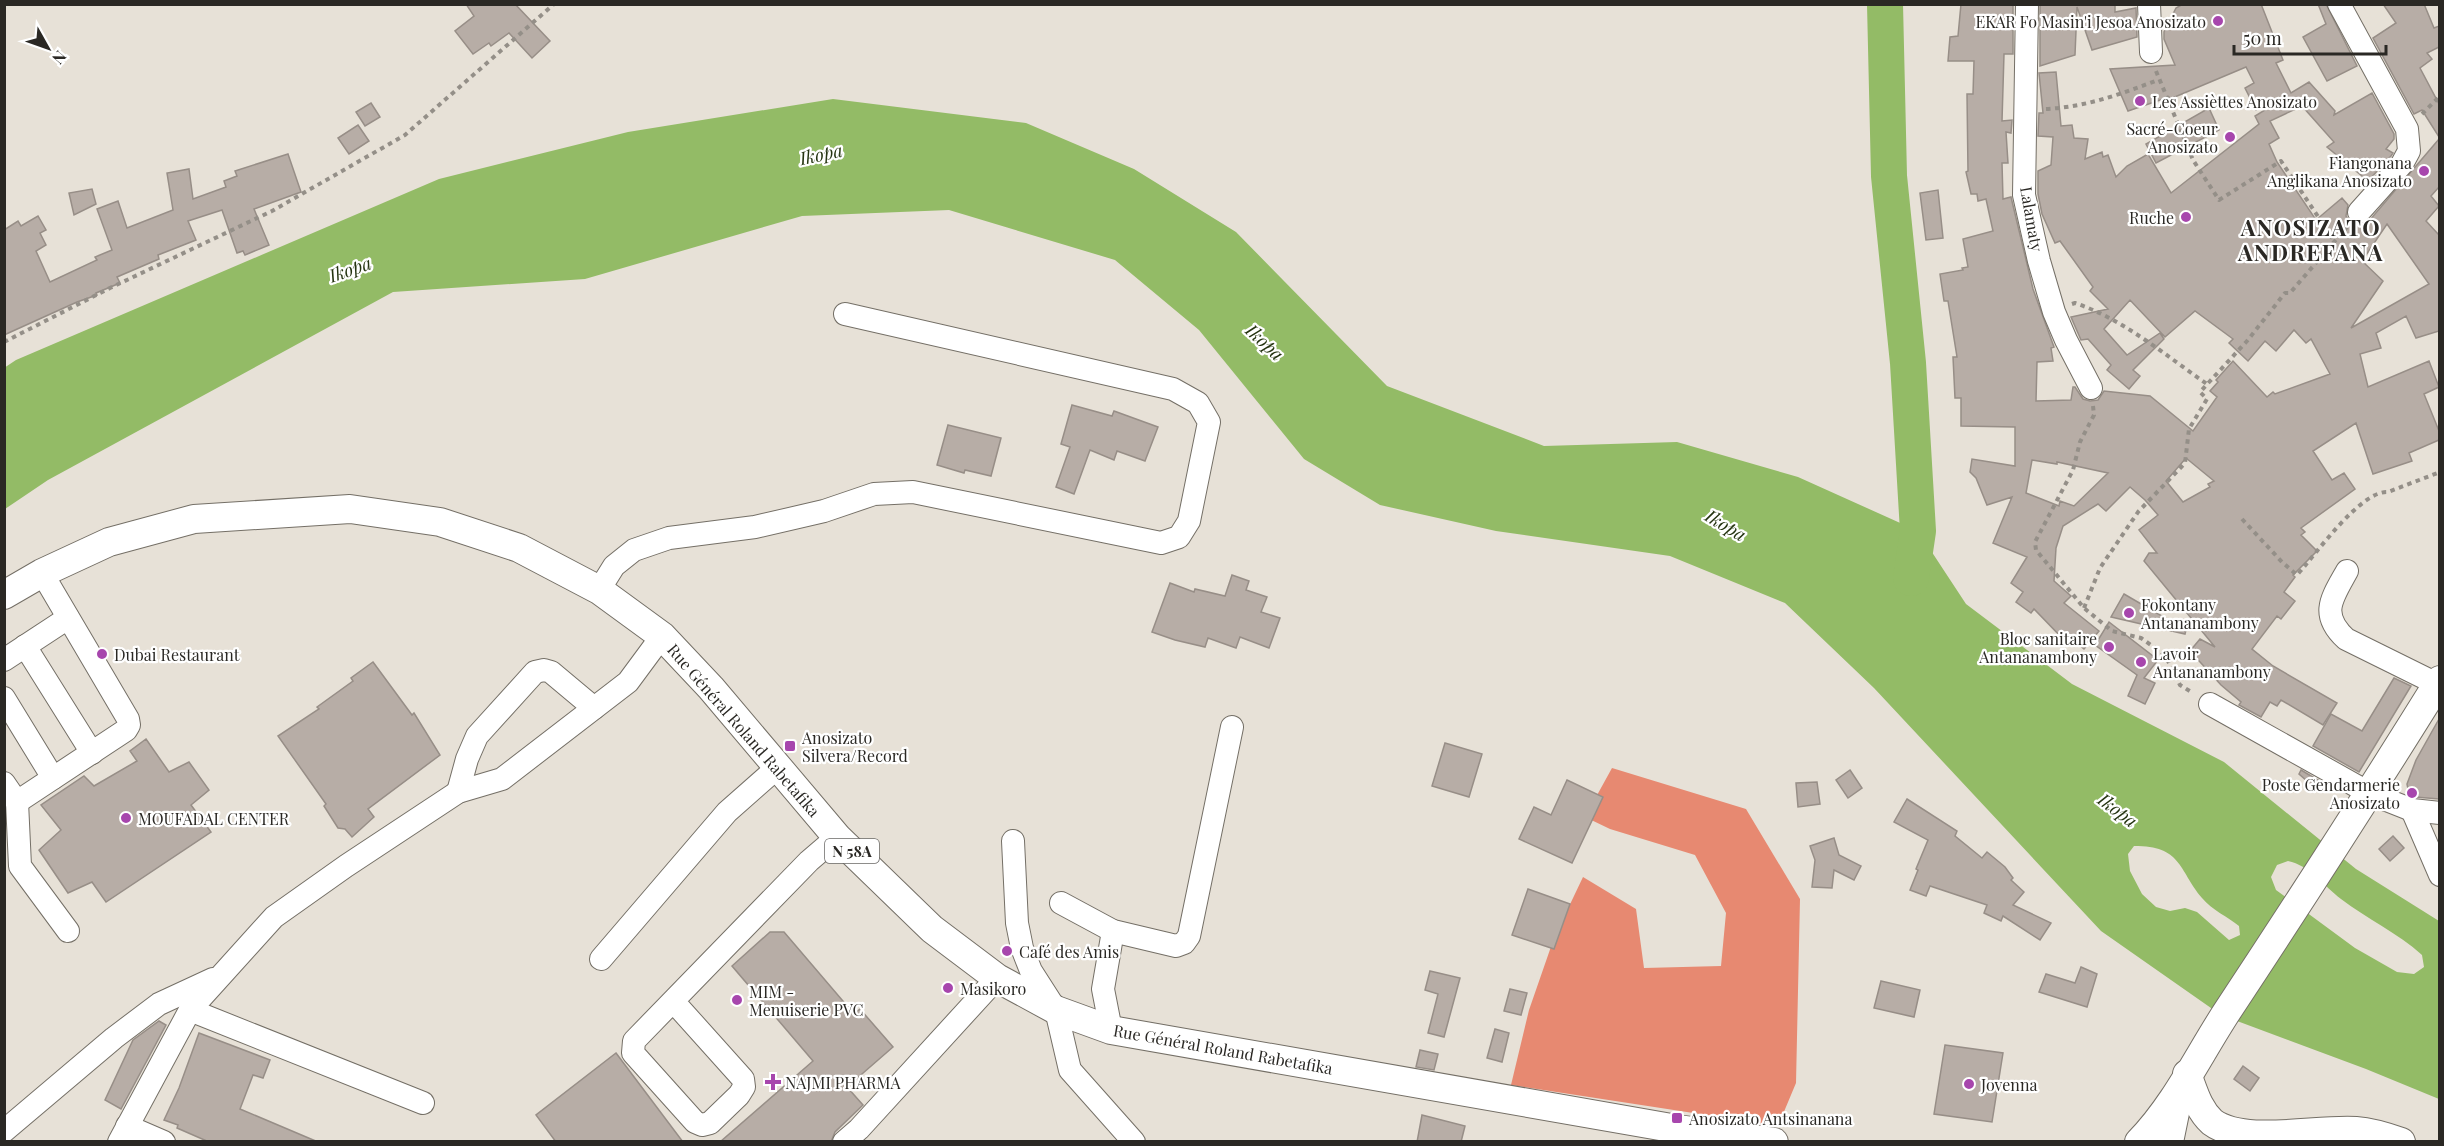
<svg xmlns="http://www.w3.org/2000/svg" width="2444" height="1146" font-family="'Playfair Display',serif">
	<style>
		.forest { fill: #e78971 }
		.water { fill: #93bb66; fill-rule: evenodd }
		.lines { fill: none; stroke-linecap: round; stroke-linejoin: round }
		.river { stroke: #93bb66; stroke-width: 36 }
		.building { fill: #b7ada6; stroke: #978e87; stroke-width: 1.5; fill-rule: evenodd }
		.minor-casing { stroke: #746f66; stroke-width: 24 }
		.major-casing { stroke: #746f66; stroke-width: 30 }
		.path { stroke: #948f88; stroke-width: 4; stroke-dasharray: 4.5 4.5; stroke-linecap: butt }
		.minor { stroke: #fff; stroke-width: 22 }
		.major { stroke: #fff; stroke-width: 28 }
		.poi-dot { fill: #a746ad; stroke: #fff; stroke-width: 2 }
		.labels { text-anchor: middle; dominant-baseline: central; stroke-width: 4.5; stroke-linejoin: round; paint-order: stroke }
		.shield { fill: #fff; stroke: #6a6866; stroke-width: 1.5 }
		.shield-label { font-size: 15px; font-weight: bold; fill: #2a2824 }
		.poi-label { font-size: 16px; fill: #2a2824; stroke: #fff; text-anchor: start }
		.street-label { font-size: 16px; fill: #2a2824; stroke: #fff }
		.water-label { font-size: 18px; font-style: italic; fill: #253411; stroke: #fff }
		.district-label { font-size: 22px; font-weight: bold; letter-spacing: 1.5px; fill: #2a2824; stroke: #fff }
	</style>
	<rect width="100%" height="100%" fill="#e7e1d7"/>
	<path class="forest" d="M1612,768L1746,809L1800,899L1796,1083L1778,1126L1511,1085L1529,1010L1554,938L1583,877L1636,909L1644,968L1721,966L1726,913L1695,855L1610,829L1585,817Z"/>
	<path class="water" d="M833,99L1026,123L1134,169L1236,232L1387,386L1544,446L1677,442L1798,477L1918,531L1966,604L2072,684L2224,762L2356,869L2439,921V1099L2366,1069L2221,1015L2101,931L1874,688L1785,603L1670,556L1496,531L1380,505L1304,459L1199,330L1115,260L949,210L802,216L585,279L393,292L48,480L5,509L4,368L16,360L439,179L628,132ZM2134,846C2182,846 2178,869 2202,898C2212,910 2228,917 2239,926L2240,935L2229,940L2197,912L2185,908L2170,911L2156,907L2142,894L2130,871L2128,854ZM2288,861C2309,865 2324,886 2341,899C2367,919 2398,933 2422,955L2424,967L2414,974L2397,972L2355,948L2276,890L2271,877L2277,865Z"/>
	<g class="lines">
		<path class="river" d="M1885,4L1889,176L1908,363L1918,531L1911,578"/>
	</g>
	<g class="building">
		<path d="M466,4H515L550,41L532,58L509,33L491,46L489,43L473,54L455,31L474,16Z"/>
		<path d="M1961,4H2013V54H2004L2002,121L2012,120L2011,133L2006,132L2008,163H2002L2003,199L2011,197L2033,289L2054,347L2051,348L2053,361L2037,362L2036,401L2071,400L2073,387H2075L2083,399L2090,401L2098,400L2104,391L2150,396L2193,431L2217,397L2210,391L2218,382L2216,380L2233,361L2267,397L2273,392L2275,394L2330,374L2311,339L2306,343L2294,330L2276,351L2265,341L2248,361L2229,343L2233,339L2195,311L2165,337L2130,300L2104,329L2127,355L2160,333L2164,339L2133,370L2140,376L2129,389L2107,370L2111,365L2088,339L2081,340L2071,317L2108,309L2090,291L2093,287L2060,241L2055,243L2042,214L2038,194V171L2051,165L2053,137L2038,136L2039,113H2043L2039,73L2056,72L2061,126L2072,125L2074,138L2088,139L2085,159L2102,152L2103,157L2108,155L2116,177L2127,166L2148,154L2171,193L2259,124L2255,116L2265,110L2263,106L2256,110L2245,88L2254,83L2246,67L2170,99L2169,97L2128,111L2110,69L2175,65L2164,39V32L2176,8L2183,4H2261L2283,60L2276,63L2291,93L2309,82L2335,111L2334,115L2372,93L2394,134V139L2386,149L2393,153L2391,156L2368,181L2327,147L2334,142L2302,106L2270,121L2279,138L2269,144L2277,162L2316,220L2342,198L2348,205L2346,216L2350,222L2363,225L2369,221L2439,139V187L2431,196L2439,206L2426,221L2439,235V331L2416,338L2406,316L2376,333L2381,348L2360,354L2368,387L2429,361L2439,387L2424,394L2439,431V440L2409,453L2412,461L2373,474L2356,423L2313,451L2332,480L2344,473L2355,489L2301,528L2305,532L2301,535L2317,551L2293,575L2295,577L2284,592L2295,601L2281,619L2277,616L2252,649L2273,666L2337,703L2323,725L2281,700L2277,706L2270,702L2261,717L2239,705L2241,702L2221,685L2190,651L2200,639L2215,647L2144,561L2149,553H2157L2139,530L2158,515L2145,500L2130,487L2106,511L2098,504L2063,526L2056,548L2054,581L2071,596L2064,603L2099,631L2084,649L2071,638L2067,643L2034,609L2031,613L2016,602L2023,592L2011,583L2027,557L1993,543L2012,497L1987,505L1976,478L1970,472L1972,459L2015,466V427L1961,426V398H1955L1953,357H1957L1948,301H1944L1940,274L1963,270L1962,268L1968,267L1963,239L1993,231L1986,199L1978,201L1977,194H1971L1966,172L1968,171L1967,94H1973L1974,61H1948L1950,37L1958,36ZM2387,224L2429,284L2351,328L2383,281L2362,261ZM2186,458L2214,481L2208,484L2210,487L2183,502L2166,481ZM2032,460L2057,464V462L2108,473L2074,506L2060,501L2059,506L2026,493Z"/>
		<path d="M2040,4H2115V12L2136,8L2137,37L2092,50L2077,7L2075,55L2040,66Z"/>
		<path d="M2318,4H2326L2357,66L2327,81L2303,37L2326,24Z"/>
		<path d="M2383,4H2424L2434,28L2439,26V47L2427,53L2432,59L2420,68L2439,104V137L2422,110L2414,114L2373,38L2396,23Z"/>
		<path d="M371,103L380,117L365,126L356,112Z"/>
		<path d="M2209,108L2219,130L2156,163L2146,144Z"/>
		<path d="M358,125L369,141L349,154L338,138Z"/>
		<path d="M288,154L301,192L254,209L269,245L245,255L243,251L237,253L222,210L188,221L196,240L158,255L159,259L117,277L120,283L96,293L97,295L77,302L4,335V230L18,221L21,226L38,216L46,230L40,233L46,245L36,251L50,282L97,260L95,257L112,250L97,209L118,201L127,228L173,210L167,173L189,169L193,199L226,187L224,181L237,176L235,171Z"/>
		<path d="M92,189L96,204L74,215L69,193Z"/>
		<path d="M1938,190L1943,238L1926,240L1920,193Z"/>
		<path d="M1072,405L1112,416L1114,411L1158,427L1145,461L1117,451L1114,460L1090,450L1074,494L1056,487L1070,447L1061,444Z"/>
		<path d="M948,425L1001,438L991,476L965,470L964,473L937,465Z"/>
		<path d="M1232,575L1249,581L1246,590L1267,597L1261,612L1280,618L1269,648L1240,637L1236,648L1208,638L1205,647L1175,640L1152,632L1170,583L1194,592L1195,589L1225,596Z"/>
		<path d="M2124,594L2186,630L2185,634L2111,617Z"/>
		<path d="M2109,622L2158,660L2144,678L2155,683L2145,704L2128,696L2137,675L2095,645Z"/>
		<path d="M373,662L412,715L414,713L440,755L368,809L374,817L352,837L345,829L338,828L324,806L326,804L278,736L319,709L317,707L353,681L351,678Z"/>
		<path d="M2394,678L2411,686L2359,772L2313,746L2331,714L2362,731Z"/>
		<path d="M2439,719V799L2415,797L2409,794L2407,784L2416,760Z"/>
		<path d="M146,739L169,772L189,762L209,790L191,805L211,832L106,902L92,882L68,893L39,850L61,830L41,805L84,776L94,786L137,761L130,751Z"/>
		<path d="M1445,743L1482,754L1469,797L1432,786Z"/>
		<path d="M1850,770L1862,788L1848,798L1836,780Z"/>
		<path d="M2301,770L2321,782L2315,788L2299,774Z"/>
		<path d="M1567,780L1603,797L1572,863L1519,839L1534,807L1551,815Z"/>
		<path d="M1817,782L1820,804L1798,807L1796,783Z"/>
		<path d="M1907,799L1957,831L1955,836L1982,858L1987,852L2005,867L2013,878L2011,880L2024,892L2013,905L2051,923L2040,940L2003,916L2001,921L1984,913L1987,905L1930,886L1926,896L1910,890L1918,870L1916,869L1928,840L1894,822Z"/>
		<path d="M2393,836L2404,848L2390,861L2379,849Z"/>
		<path d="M1834,838L1839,855L1861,866L1854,880L1834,870L1832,888L1812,887L1815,860L1810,846Z"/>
		<path d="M1528,889L1570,904L1554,949L1512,935Z"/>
		<path d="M770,932H784L854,1014L860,1009L893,1047L847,1087L863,1105L835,1132L831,1142H720L813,1061L732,966Z"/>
		<path d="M2081,967L2097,974L2087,1007L2039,992L2046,974L2075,983Z"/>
		<path d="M1430,971L1460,978L1444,1037L1428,1033L1438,994L1425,990Z"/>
		<path d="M1881,981L1920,990L1914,1017L1874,1008Z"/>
		<path d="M1510,989L1527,993L1521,1015L1504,1011Z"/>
		<path d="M159,1021L166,1025L121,1109L105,1100L133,1040Z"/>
		<path d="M1495,1029L1509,1033L1502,1062L1487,1058Z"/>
		<path d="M199,1033L270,1060L263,1078L253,1075L240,1109L318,1142H209L177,1128L178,1125L164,1120L179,1088Z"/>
		<path d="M1945,1045L2003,1053L1992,1122L1934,1114Z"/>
		<path d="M1420,1050L1438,1054L1434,1070L1416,1067Z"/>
		<path d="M616,1053L683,1142H556L536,1115Z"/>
		<path d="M2243,1066L2259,1078L2250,1091L2234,1079Z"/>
		<path d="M1422,1115L1465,1126L1461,1142H1417Z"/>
	</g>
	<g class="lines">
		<defs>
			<g id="minor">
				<path d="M2027,4L2024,195L2039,261L2054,312L2066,340L2091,388"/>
				<path d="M2149,4L2151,52"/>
				<path d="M2339,4L2407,129L2409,151L2402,164L2359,212"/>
				<path d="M2347,571C2332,598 2319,614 2346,639L2437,684"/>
				<path d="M599,590L614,566L634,550L669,538L755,527L824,511L874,494L913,492L1161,543L1179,537L1189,521L1209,422L1198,403L1173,389L845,314"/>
				<path d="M25,646L92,753"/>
				<path d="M4,660L68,618"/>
				<path d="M4,698L53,778"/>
				<path d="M2210,704L2369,793L2412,810L2440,813"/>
				<path d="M4,783L17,802L126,730L129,725L128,719L42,573"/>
				<path d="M458,792L467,759L477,736L535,672L544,670L551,672L594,708"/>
				<path d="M17,802L20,866L68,931"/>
				<path d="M2412,810L2440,875"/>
				<path d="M1013,841L1017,923L1022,948L1031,971L1056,1010L1070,1070L1134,1142"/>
				<path d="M1061,903L1113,931L1176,946L1184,943L1189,936L1232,727"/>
				<path d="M601,959L727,812L778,767"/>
				<path d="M673,1001L743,1079L744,1087L739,1095L710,1123L702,1125L695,1122L633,1053L634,1041L809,861L837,837"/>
				<path d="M190,1010L423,1103"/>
				<path d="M1111,1030L1103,989L1113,931"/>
				<path d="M127,1126L164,1142"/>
				<path d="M4,1131L114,1038L159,1004L213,979"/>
				<path d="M119,1142L190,1010L274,917L346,866L458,792L502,779L628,682L662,636"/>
				<path d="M844,1142L859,1129L997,978"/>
			</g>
			<g id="major">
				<path d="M4,595L42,573L109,542L194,519L350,509L440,522L519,548L599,590L662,636L711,688L837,837L932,929L997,978L1056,1010L1111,1030L1677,1129L1774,1142"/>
				<path d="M2187,1074C2194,1092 2198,1109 2212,1122C2244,1146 2316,1128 2356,1131C2370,1132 2387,1137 2401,1142"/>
				<path d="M2139,1142C2176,1104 2199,1054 2228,1010C2300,901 2371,791 2440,680"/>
				<path d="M2169,1142L2178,1098"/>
			</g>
		</defs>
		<use href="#minor" class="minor-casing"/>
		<use href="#major" class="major-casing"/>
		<g class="path">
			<path d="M2156,71L2193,160L2219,200L2281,161L2335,242"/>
			<path d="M2046,109C2086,107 2121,94 2158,80"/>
			<path d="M2422,114L2440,96"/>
			<path d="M2072,304L2075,303C2123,319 2165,355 2207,384"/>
			<path d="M4,342L110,288L272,211L405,135L554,4"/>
			<path d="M2093,406L2094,415L2080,442L2073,470L2035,542L2036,550L2084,608L2112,631L2141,638L2165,655L2180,685L2193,693"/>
			<path d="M2242,519L2282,562L2297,575C2316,554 2361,490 2388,492L2440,472"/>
			<path d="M2084,608L2100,568L2138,512L2185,463L2189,429L2207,399L2200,392L2247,341L2285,293H2290L2347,227"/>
		</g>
		<use href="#minor" class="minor"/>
		<use href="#major" class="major"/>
	</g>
	<g class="poi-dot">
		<circle cx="2218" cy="21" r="6"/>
		<circle cx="2140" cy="101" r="6"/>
		<circle cx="2230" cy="137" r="6"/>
		<circle cx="2424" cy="171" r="6"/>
		<circle cx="2186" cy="217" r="6"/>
		<circle cx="2129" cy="613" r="6"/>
		<circle cx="2109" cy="647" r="6"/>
		<circle cx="102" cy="654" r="6"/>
		<circle cx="2141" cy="662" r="6"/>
		<rect x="784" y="740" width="12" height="12" rx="3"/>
		<circle cx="2412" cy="793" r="6"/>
		<circle cx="126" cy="818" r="6"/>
		<circle cx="1007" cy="951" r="6"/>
		<circle cx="948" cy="988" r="6"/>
		<circle cx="737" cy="1000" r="6"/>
		<path d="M770 1073h6v6h6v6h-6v6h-6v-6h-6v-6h6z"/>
		<circle cx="1969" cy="1084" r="6"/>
		<rect x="1671" y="1112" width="12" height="12" rx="3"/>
	</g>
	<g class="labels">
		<rect class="shield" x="825" y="839" width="54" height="24" rx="4.5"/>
		<g class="shield-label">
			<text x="852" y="851">N 58A</text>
		</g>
		<g class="poi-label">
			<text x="2206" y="21" text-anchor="end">EKAR Fo Masin'i Jesoa Anosizato</text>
			<text x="2152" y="101">Les Assièttes Anosizato</text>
			<text x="2218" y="128" text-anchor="end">Sacré-Coeur<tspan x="2218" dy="18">Anosizato</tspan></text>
			<text x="2412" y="162" text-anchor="end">Fiangonana<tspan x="2412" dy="18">Anglikana Anosizato</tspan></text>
			<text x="2174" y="217" text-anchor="end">Ruche</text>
			<text x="2141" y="604">Fokontany<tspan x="2141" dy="18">Antananambony</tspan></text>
			<text x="2097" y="638" text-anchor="end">Bloc sanitaire<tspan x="2097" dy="18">Antananambony</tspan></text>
			<text x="2153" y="653">Lavoir<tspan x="2153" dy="18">Antananambony</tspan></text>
			<text x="114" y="654">Dubai Restaurant</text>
			<text x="802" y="737">Anosizato<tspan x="802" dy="18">Silvera/Record</tspan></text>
			<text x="2400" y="784" text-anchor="end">Poste Gendarmerie<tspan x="2400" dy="18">Anosizato</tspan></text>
			<text x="138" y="818">MOUFADAL CENTER</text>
			<text x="1019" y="951">Café des Amis</text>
			<text x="960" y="988">Masikoro</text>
			<text x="749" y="991">MIM -<tspan x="749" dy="18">Menuiserie PVC</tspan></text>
			<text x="785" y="1082">NAJMI PHARMA</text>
			<text x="1981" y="1084">Jovenna</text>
			<text x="1689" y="1118">Anosizato Antsinanana</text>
		</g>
		<g class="street-label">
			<text transform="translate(2032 219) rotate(80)">Lalamaty</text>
			<text transform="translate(744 730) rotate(49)">Rue Général Roland Rabetafika</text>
			<text transform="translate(1223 1049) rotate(10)">Rue Général Roland Rabetafika</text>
		</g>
		<g class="water-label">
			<text transform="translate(821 154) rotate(-12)">Ikopa</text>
			<text transform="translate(350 269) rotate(-19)">Ikopa</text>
			<text transform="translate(1265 342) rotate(43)">Ikopa</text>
			<text transform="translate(1726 525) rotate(31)">Ikopa</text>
			<text transform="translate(2118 810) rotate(37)">Ikopa</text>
		</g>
		<g class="district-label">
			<text x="2311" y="227">ANOSIZATO<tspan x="2311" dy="25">ANDREFANA</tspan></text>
		</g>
	</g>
	<rect width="2444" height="1146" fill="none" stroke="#2a2824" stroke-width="12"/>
	<g transform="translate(48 48) rotate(130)" stroke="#ffffff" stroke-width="4.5" paint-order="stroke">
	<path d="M0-4.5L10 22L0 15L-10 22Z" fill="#2a2824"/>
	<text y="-9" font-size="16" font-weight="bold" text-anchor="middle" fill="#2a2824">N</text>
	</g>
	<path d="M2234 45v9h152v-9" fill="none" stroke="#2a2824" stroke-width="3"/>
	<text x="2243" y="45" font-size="18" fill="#2a2824" stroke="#ffffff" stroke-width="4.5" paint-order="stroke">50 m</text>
</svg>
